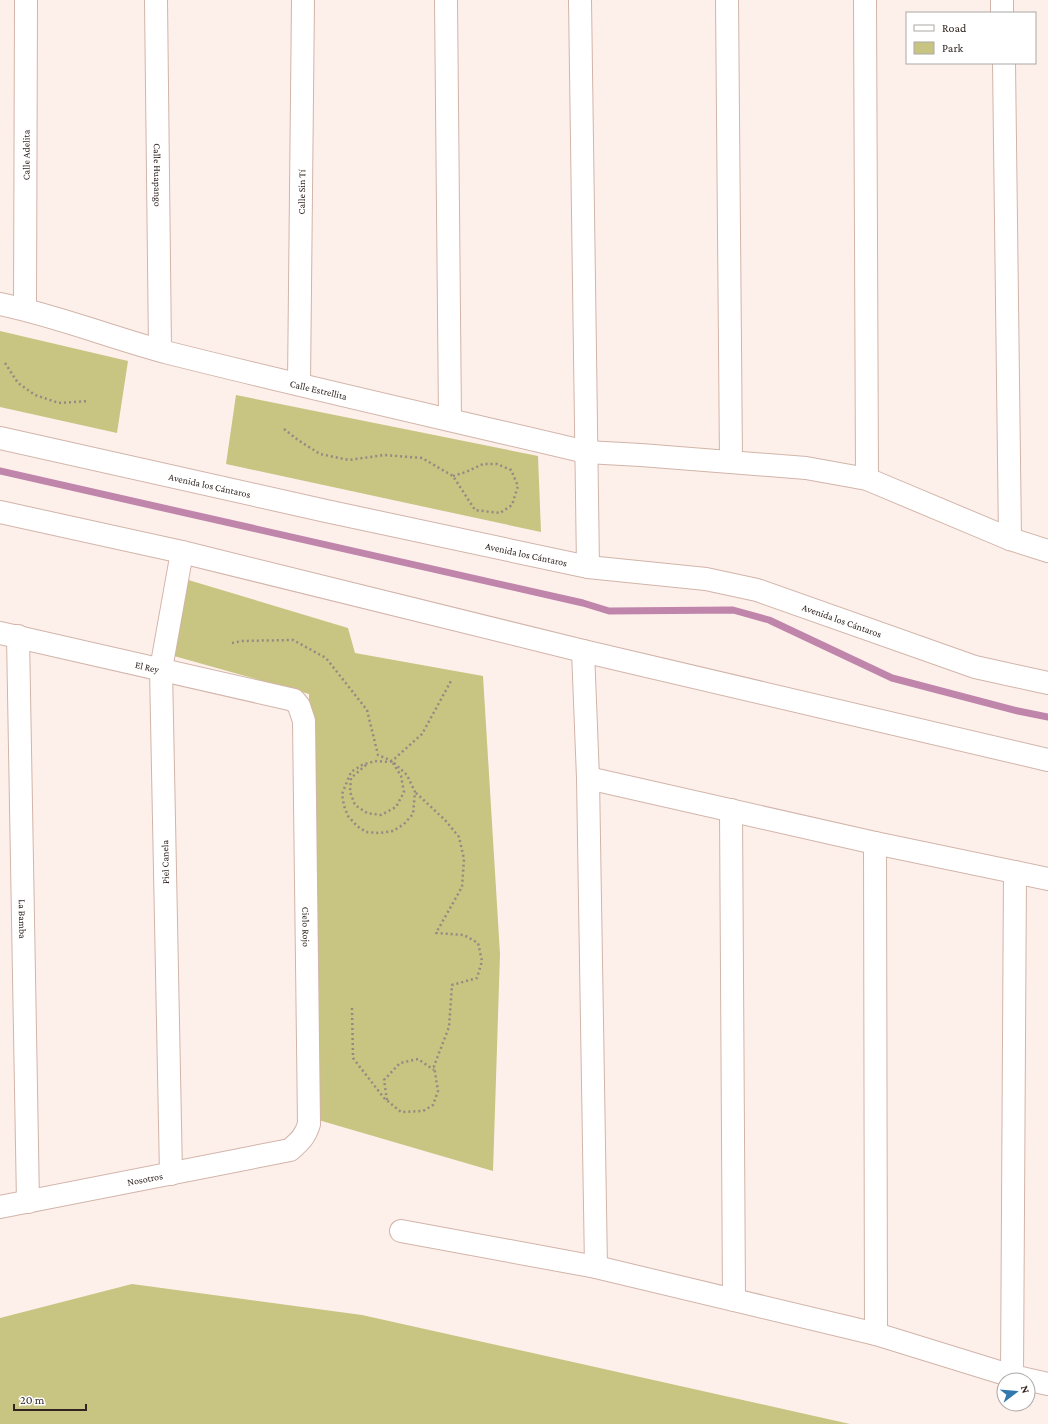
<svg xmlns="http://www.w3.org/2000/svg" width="1048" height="1424" font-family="'Crimson Pro',serif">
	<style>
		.green { fill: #c8c481 }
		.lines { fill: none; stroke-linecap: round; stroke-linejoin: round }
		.stream { stroke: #c085ab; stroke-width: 7 }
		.street-casing { stroke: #d2b4a9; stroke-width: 24 }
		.secondary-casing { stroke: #d2b4a9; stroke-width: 24 }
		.path { stroke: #958984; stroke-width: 2.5; stroke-dasharray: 2 3; stroke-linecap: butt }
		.street { stroke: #fff; stroke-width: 22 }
		.secondary { stroke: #fff; stroke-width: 22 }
		.labels { text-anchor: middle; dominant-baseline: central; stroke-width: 4; stroke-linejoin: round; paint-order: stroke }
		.street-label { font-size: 10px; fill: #302521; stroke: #fff }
	</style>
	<rect width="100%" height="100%" fill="#fdf0eb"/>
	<g class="green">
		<path d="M0,331L128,361L117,433L0,407Z"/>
		<path d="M236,395L538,456L541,532L226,464Z"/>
		<path d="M185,579L348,628L355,653L483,676L500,954L493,1171L315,1119L309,694L174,656Z"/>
		<path d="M132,1284L362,1315L850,1424H0V1318Z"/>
	</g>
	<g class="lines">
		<path class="stream" d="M0,471L583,603L609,611L733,610L769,620L892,678L1018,711L1048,717"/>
		<defs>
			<g id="street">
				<path id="s1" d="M156,0L160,350"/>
				<path d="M446,0L450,419"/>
				<path d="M580,0L588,567"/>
				<path d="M727,0L731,462"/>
				<path d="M865,0L867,479"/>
				<path d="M1002,0V13"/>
				<path d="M1004,63L1010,539"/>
				<path id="s2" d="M0,304C58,316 112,338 169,353C308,388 447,419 586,452L641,455L806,468L867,479L1010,539L1048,551"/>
				<path id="s3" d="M25,309L26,0"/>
				<path id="s4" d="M299,384L303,0"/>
				<path id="s5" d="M0,633L294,700L299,706L304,721L309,1124C305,1137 300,1141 290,1150L0,1207"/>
				<path id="s6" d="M18,636L28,1202"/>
				<path d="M583,651L588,778L596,1267"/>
				<path d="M588,778L875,843L1048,879"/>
				<path d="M731,810L734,1300"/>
				<path d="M875,843L876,1334"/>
				<path d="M171,1174L161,669L182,552"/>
				<path d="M401,1231L596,1267L876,1334L1012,1376L1048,1384"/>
				<path d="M1012,1376L1015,872"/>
			</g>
			<g id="secondary">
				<path id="s7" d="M0,438L326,511L588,567L706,579L757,590L975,667L1048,683"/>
				<path d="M0,512L182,552L583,651L1048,760"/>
			</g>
		</defs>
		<use href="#street" class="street-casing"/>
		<use href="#secondary" class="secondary-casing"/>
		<g class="path">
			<path d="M5,363L18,383L35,395L59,403L89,401"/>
			<path d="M284,429L298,440L320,454L349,460L384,455L422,458L453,476L475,510L500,513L512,505L518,486L511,470L497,464H483L466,472L453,476"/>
			<path d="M232,643L242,641L293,640L326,658L367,710L378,755L392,761L422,734L451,681"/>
			<path d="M375,761L389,762L392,761L407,775L415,792L413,814L404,824L393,831L379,833L366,832L357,826L348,816L344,806L342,794L351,772L362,765Z"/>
			<path d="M366,765L351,778L350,792L355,805L367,813L381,815L396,807L404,792L401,776L393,763"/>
			<path d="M352,1008L353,1058L384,1098L401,1112L423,1111L433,1105L438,1091L434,1066L449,1027L452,985L477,978L482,961L478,943L464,935L436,933L462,887L464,859L459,837L445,820L415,792"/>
			<path d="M387,1100L384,1080L400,1063L418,1059L434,1070"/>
		</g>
		<use href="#street" class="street"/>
		<use href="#secondary" class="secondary"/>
	</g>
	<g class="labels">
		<g class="street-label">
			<text stroke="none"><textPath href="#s3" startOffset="154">Calle Adelita</textPath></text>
			<text stroke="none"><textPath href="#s1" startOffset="175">Calle Huapango</textPath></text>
			<text stroke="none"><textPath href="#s4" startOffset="192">Calle Sin Tí</textPath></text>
			<text stroke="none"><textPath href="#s2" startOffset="330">Calle Estrellita</textPath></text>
			<text stroke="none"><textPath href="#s7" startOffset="215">Avenida los Cántaros</textPath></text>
			<text stroke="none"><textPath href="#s7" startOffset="539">Avenida los Cántaros</textPath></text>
			<text stroke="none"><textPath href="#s7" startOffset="863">Avenida los Cántaros</textPath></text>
			<text stroke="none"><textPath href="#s5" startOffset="151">El Rey</textPath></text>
			<text transform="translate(165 862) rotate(-91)">Piel Canela</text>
			<text stroke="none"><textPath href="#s6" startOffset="283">La Bamba</textPath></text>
			<text stroke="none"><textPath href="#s5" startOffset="531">Cielo Rojo</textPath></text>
			<text transform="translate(145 1179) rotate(-11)">Nosotros</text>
		</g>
	</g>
	<rect x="906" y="12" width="130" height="52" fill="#ffffff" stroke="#aca8a6"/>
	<rect x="914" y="25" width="20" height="6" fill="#ffffff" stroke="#aca8a6"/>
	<text x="942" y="32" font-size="12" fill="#302521">Road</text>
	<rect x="914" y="42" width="20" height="12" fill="#c8c481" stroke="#aca8a6"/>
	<text x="942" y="52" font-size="12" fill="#302521">Park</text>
	<g transform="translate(1016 1392) rotate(74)"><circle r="19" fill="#ffffff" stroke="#aca8a6"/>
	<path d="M0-3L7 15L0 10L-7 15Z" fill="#3179ad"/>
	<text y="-6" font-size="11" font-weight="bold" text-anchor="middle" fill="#302521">N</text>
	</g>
	<path d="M14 1404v6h72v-6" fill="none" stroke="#302521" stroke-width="2"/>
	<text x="20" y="1404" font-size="12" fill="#302521" stroke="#ffffff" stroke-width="3" paint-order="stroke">20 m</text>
</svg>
